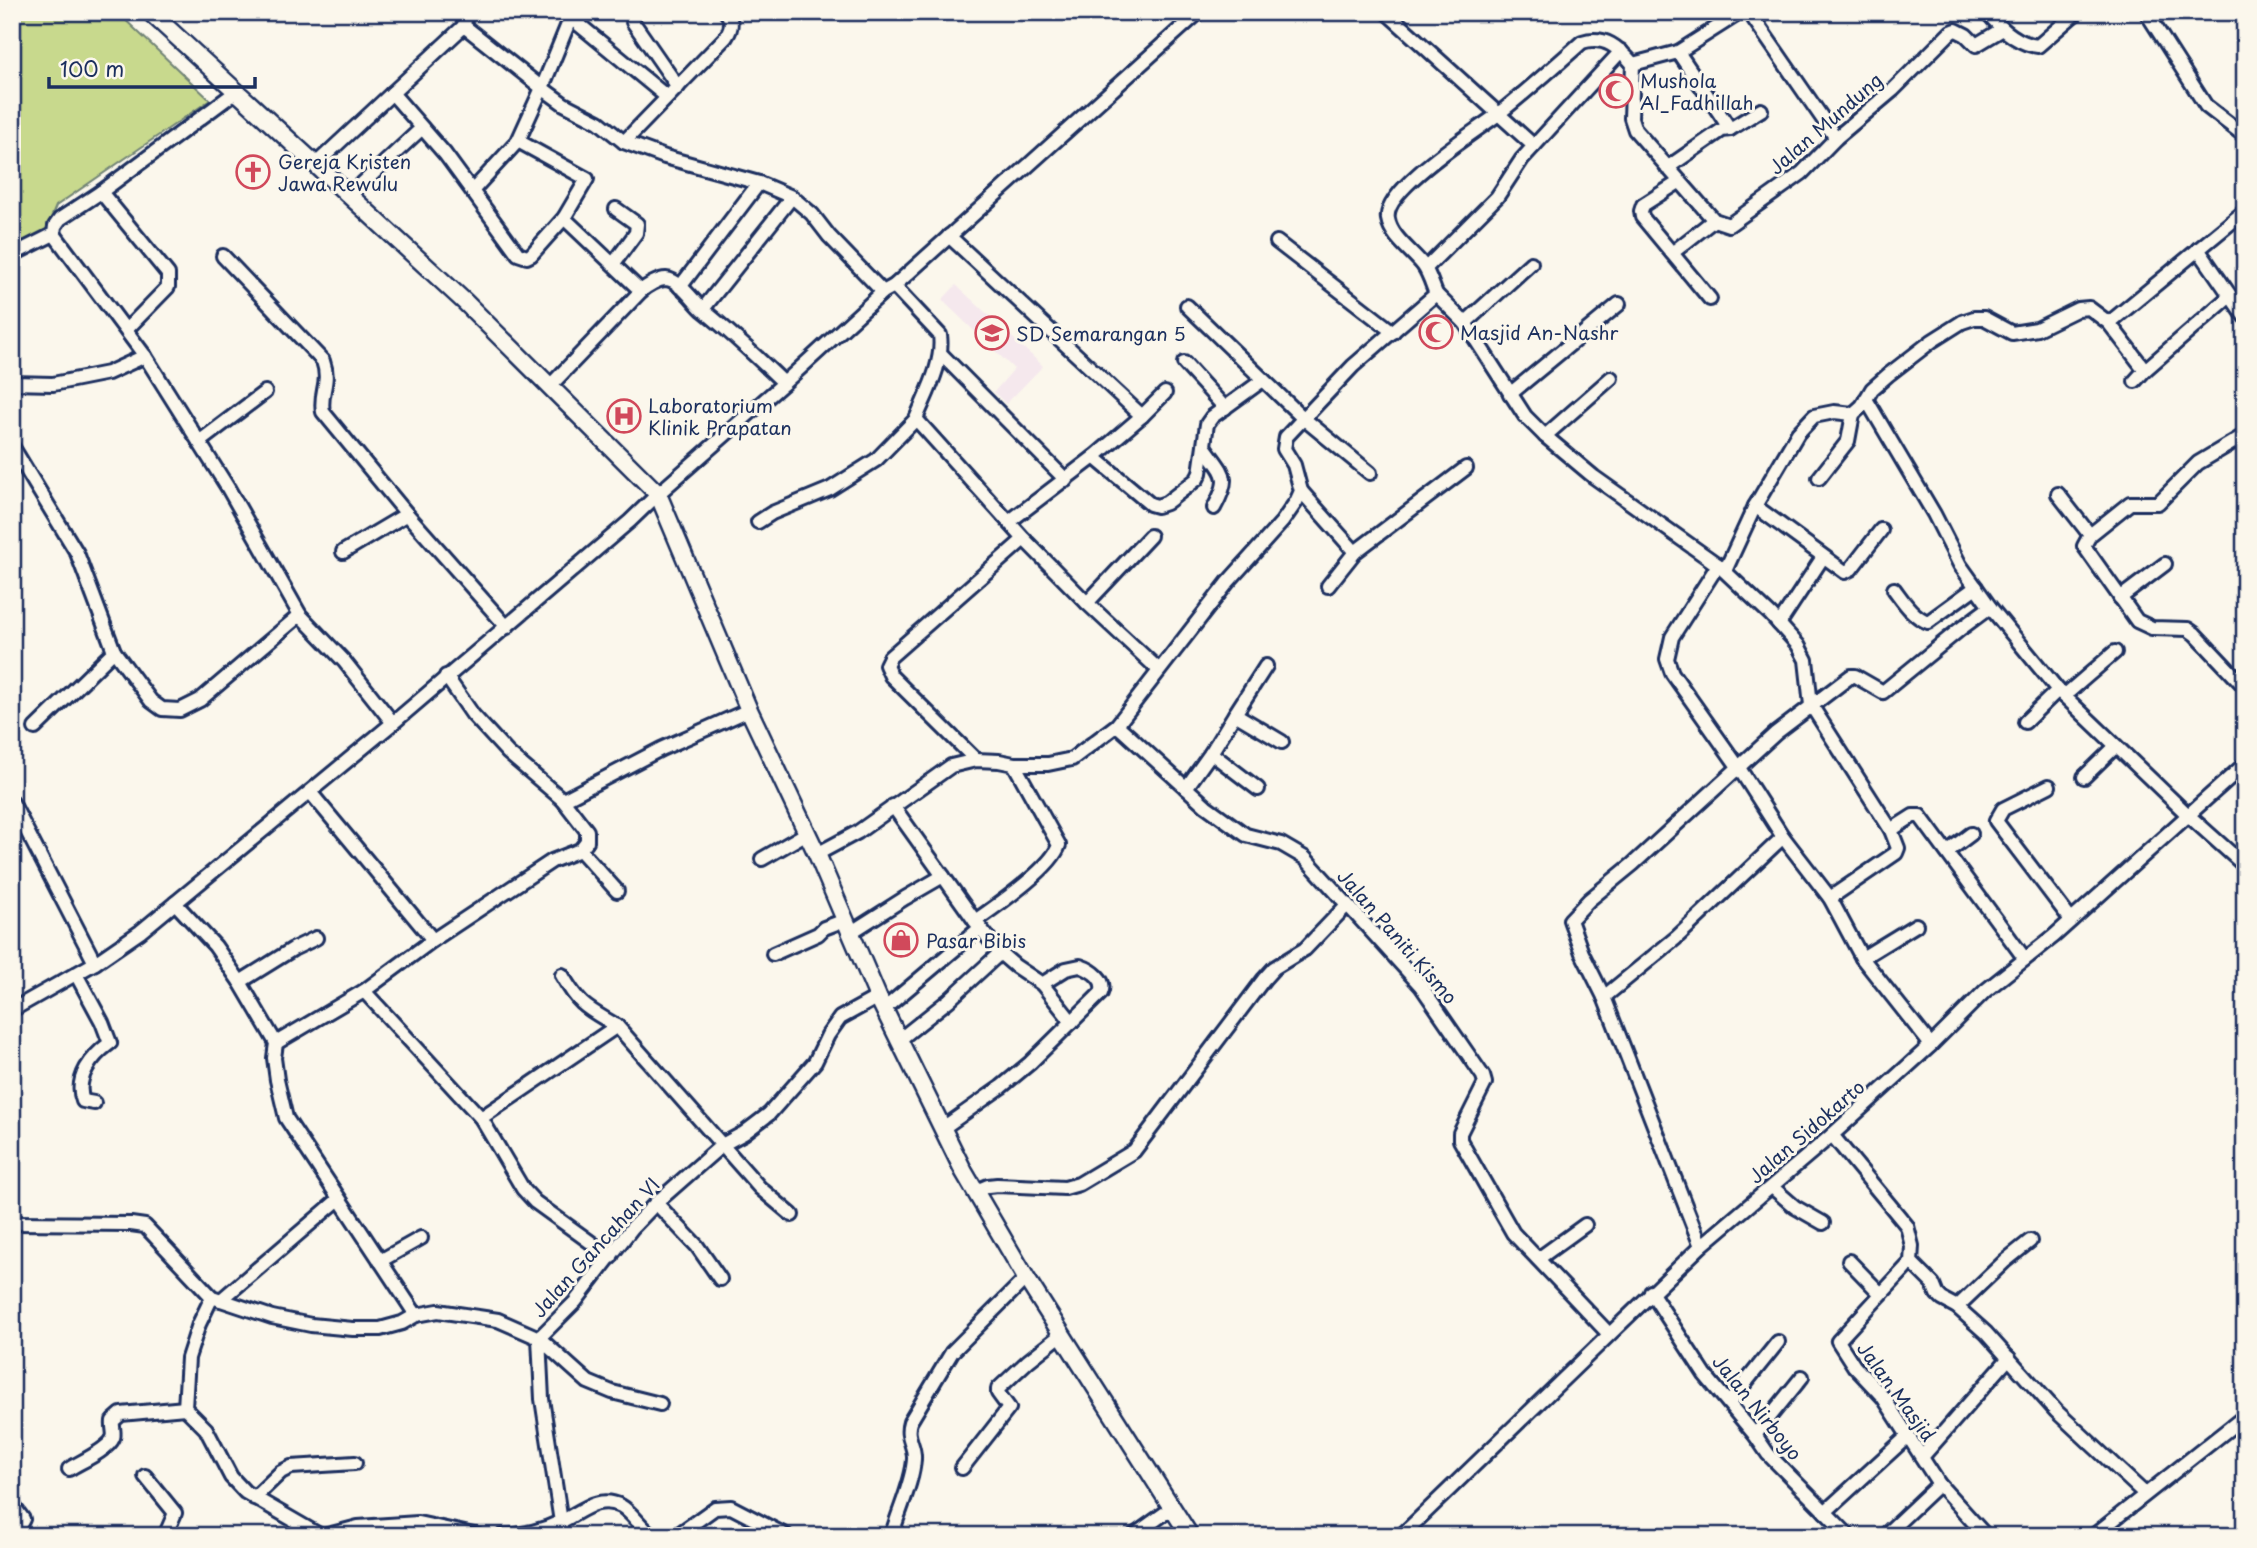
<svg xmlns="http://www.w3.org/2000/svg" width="2257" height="1548" font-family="'Playpen Sans',sans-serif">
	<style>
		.built { fill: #f5e8ed }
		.green { fill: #c8d98d; stroke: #728476; stroke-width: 2 }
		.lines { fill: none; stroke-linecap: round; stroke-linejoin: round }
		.minor-casing { stroke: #1b2f5e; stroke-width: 18 }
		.secondary-casing { stroke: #1b2f5e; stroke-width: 21 }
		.minor { stroke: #fbf7ec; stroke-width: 12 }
		.secondary { stroke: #fbf7ec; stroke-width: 16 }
		.labels { text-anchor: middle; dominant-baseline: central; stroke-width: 6; stroke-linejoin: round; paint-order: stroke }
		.poi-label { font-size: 19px; fill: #1b2f5e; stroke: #fbf7ec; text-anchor: start }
		.street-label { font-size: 19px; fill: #1b2f5e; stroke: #fbf7ec }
	</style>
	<rect width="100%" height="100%" fill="#fbf7ec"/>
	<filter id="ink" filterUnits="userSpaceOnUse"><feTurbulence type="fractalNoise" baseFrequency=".0143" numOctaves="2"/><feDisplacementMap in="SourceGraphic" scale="14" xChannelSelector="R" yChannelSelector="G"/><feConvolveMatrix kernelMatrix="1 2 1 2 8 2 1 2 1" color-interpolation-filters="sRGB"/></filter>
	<g filter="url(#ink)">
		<path class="built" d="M956,285L1043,366L1006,404L994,392L1014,369L942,300Z"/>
		<path class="green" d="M12,12H117L210,100L56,206L43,237L12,254Z"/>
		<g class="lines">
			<defs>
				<g id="minor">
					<path d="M466,12L464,26L542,88L564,104L599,122L624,142L665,157L759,183L792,197L812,214L829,236L883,292"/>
					<path d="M1386,12L1534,146"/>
					<path d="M1749,12L1836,138"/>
					<path d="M1987,12C2000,28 2017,44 2038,46L2077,12"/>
					<path d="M2146,12L2206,106L2245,136"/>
					<path d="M571,18L667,97"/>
					<path d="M633,22L678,87"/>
					<path d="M1678,52L1730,129"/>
					<path d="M1633,64L1631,118L1635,130L1714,220L1729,225L1802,173L1836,138L1893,90L1951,32L1956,30L1966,35L1976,45L2001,30"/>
					<path d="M392,93L445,154L518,254L527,257L531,255L564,218L587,179L518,141"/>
					<path d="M624,142L726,37C732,28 733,21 726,12"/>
					<path d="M316,164L464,26"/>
					<path d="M1667,168L1722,130L1730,129L1761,110"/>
					<path d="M1679,182L1643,205L1641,211L1642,217L1710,299"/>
					<path d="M473,190L518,141L542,88L573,12"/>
					<path d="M101,192L168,274V287L127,329"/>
					<path d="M350,195L422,128"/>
					<path d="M564,218L641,291C647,286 658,279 666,279C680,280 693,301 703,310C732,333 758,358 784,383"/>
					<path d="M54,234L145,356L228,488L300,615L344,661L393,723"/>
					<path d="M949,236L1142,416L1094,457"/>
					<path d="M1277,242L1393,332"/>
					<path d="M2198,249L2245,317"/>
					<path d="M1672,253L1714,220"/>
					<path d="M12,255L54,234L55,226L60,219L101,192L237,91"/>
					<path d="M223,256L323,361C331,383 319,393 323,412L407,514L507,627"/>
					<path d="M614,263L636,233L637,224L616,209"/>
					<path d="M1426,268L1497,197L1522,159L1621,51"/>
					<path d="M894,286L940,335C944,363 926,394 916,419L1024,539L1087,603L1159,670"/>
					<path d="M680,287L759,183"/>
					<path d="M1436,294L1465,323L1525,416L1545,436L1594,477L1718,565L1771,615L1798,645L1806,660L1811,705L1891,830L1898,848L1896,853L1830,898"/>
					<path d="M1187,306L1303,418L1370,473"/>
					<path d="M703,309L792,197"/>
					<path d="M1465,323L1531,263"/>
					<path d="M2109,323L2245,211"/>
					<path d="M940,353L1066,480"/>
					<path d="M1184,363L1225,408"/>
					<path d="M2135,381L2145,370L2230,296"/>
					<path d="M12,383L53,384L108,373L145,356"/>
					<path d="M550,386L641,291"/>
					<path d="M1510,394L1619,304"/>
					<path d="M1866,399L1934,514L1960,565L1990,607L2058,690L2188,815L2245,866"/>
					<path d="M1142,416L1165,393"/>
					<path d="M2245,435L2198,463L2158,503H2130L2090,535L2084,546L2137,621L2152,628L2188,629L2195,634L2245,687"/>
					<path d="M1545,436L1611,378"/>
					<path d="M199,442L265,392"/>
					<path d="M12,446L77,553L114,651L151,701L162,709L180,710L200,700L300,615"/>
					<path d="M1204,446C1224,475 1232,475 1214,508"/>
					<path d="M1819,478L1848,441L1853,414"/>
					<path d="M1301,491L1355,552"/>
					<path d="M2058,494L2090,535"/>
					<path d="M1755,506L1845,572L1851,569L1881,530"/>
					<path d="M1010,521L1094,457L1150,504L1157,506L1166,503L1197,479L1200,473L1207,424L1212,417L1263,380"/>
					<path d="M758,522L772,513L830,489L876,460L916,419"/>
					<path d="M343,552L407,514"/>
					<path d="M1718,565L1672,637L1667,659L1672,673L1739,768L1783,837L1830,898L1862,958L1931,1045"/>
					<path d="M1725,571L1755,506L1798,433L1814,416L1834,412L1853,414L1862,406L1872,389L1888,375L1932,341L1962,322L1974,318H1984L2012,333L2037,329L2078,309L2089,308L2109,323L2145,370"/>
					<path d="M1328,586L1355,552L1466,468"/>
					<path d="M1894,589C1903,601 1913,617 1928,622L1976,587"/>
					<path d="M2120,598L2165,564"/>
					<path d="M1087,603L1150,536"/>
					<path d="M1779,624L1823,557"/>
					<path d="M2064,696L2115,652"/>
					<path d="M1235,714L1266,666"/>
					<path d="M2025,722L2058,690"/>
					<path d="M1117,725L1206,806L1246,835L1281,844L1305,858L1421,986L1483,1076L1485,1083L1460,1133V1140L1513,1233L1609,1334"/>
					<path d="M35,728L114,651"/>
					<path d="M1211,753L1235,714L1282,742"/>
					<path d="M976,760L891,676L886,665L890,657L1024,539"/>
					<path d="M2084,777L2116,746"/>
					<path d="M2049,786L2003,809L1996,821L2071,920"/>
					<path d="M1186,788L1211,753L1258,789"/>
					<path d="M310,792L433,940"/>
					<path d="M563,800L661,749L749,710"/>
					<path d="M12,802L95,963"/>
					<path d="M893,806L943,876"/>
					<path d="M1891,830L1913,816H1920L2025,959"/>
					<path d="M580,850L617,891"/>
					<path d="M1947,852L1971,834"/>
					<path d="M817,854L858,832L951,766L976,760L999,761L1014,764H1048L1072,759L1117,725L1228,582L1282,522L1296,502L1301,491L1294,465L1284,449L1286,437L1353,366L1436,294C1432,284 1429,273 1423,265C1412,251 1391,237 1388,219C1382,190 1476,131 1497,115C1526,92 1554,67 1582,42C1605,35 1619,48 1633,64L1678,52L1741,12"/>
					<path d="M762,859L807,833"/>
					<path d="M175,903L215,946L240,982L276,1043L274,1058L277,1080L286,1118L416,1315"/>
					<path d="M975,921L1000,953L1015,966L1042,984L1072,1022"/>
					<path d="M850,933L905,898L943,876L975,921C996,906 1052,868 1059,845L1014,764"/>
					<path d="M773,954L818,934L824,928L845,920"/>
					<path d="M1862,958L1916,925"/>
					<path d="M76,974L102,1022L110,1043C92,1056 74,1078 83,1101L94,1103"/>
					<path d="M562,975C580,1007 587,1008 617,1026L760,1188L792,1215"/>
					<path d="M240,982L293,949L316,938"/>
					<path d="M364,991L481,1118L523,1189L535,1202L611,1257"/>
					<path d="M1604,997L1676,938L1783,837"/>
					<path d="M884,1009L980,928"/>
					<path d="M12,1010L95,963L140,932L393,723L630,521L658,494L784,383L883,292L894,286L1199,12"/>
					<path d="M899,1040L949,1000L1000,953"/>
					<path d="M276,1043L364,991L433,940L552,861L580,850L587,841V831L563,800L508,753L473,715L446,676"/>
					<path d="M481,1118L617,1026"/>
					<path d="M943,1128L1001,1087L1030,1063L1101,993C1107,980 1092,970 1080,966L1066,969L1042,984"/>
					<path d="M1832,1135L1907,1226L1912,1246L1911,1262L1838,1341L1854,1366L1883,1397L1939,1484L1986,1536"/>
					<path d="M1772,1187L1795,1207L1823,1223"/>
					<path d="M976,1191L988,1186L997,1185L1065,1188L1079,1184L1134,1151L1264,979L1274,968L1305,949L1347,905"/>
					<path d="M656,1203L697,1246L720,1279"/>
					<path d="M12,1223L131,1224L145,1226L212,1297L272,1317L311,1325L353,1329H380L402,1323L416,1315L438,1311L498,1320L539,1338L575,1302L632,1228L656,1203L722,1145L744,1133L769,1114L815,1062L828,1035L840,1018L878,997"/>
					<path d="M1701,1246L1604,997L1582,953L1570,920L1589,900L1633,864L1776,733L1851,676H1855L1883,692L1959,630L1990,607"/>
					<path d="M1538,1259L1585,1225"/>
					<path d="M380,1261L421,1238"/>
					<path d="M1849,1261L1881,1294"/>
					<path d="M1911,1262L1933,1284L1937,1294L1942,1299L1957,1307L1986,1333L2056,1411L2145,1494"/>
					<path d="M1651,1292L1705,1375L1755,1435L1768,1454L1849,1536"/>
					<path d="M212,1297L199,1324L188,1358L185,1408L206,1429L231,1477L245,1492L321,1536"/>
					<path d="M221,1300L339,1199"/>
					<path d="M1957,1307L2005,1261L2030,1241"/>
					<path d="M539,1338L542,1399L561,1522V1536"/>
					<path d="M539,1338L588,1382L612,1392L660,1404"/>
					<path d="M1729,1403L1778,1342"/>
					<path d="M1755,1435L1802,1377"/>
					<path d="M1922,1457L2009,1358"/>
					<path d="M962,1468L1009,1408L998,1393V1389L1028,1361L1062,1334"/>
					<path d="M69,1469C80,1462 108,1450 113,1438C115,1434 112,1426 113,1421L121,1414L185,1408"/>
					<path d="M145,1476L175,1513L165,1536"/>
					<path d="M254,1498L281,1472L291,1467L355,1463"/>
					<path d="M12,1504L23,1519L14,1536"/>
					<path d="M1825,1512L1908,1436"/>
					<path d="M324,1536L358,1527L418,1523L479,1536"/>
					<path d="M502,1536C522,1535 542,1531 560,1522C580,1513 598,1494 621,1506C632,1512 641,1528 653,1536"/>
					<path d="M676,1536L715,1508L731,1507L787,1536"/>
					<path d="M889,1536L894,1528C900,1508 913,1480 914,1459C915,1444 905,1438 910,1422L952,1352L1026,1278"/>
					<path d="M1133,1536L1172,1508"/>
					<path d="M1401,1536L1701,1246L1832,1135L1931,1045L1985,991L2054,936L2245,764"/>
					<path d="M1884,1536L1939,1484"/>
					<path d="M2093,1536L2245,1416"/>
				</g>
				<path id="secondary" d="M150,12L465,302L658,494L749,710L817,854L878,997L964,1172L1026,1278L1190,1536"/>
			</defs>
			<use href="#minor" class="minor-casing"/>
			<use href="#secondary" class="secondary-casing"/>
			<use href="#minor" class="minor"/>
			<use href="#secondary" class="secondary"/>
		</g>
	</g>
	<defs>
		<symbol id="mosque-ring" viewBox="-11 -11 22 22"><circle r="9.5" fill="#fbf7ec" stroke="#d1495b" stroke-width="1.5"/><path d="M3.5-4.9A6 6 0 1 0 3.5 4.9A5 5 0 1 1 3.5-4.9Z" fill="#d1495b"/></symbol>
		<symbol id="church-ring" viewBox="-11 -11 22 22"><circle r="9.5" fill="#fbf7ec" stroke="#d1495b" stroke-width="1.5"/><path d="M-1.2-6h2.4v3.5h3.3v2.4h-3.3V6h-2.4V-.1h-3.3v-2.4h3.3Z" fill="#d1495b"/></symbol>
		<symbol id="school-ring" viewBox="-11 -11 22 22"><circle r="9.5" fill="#fbf7ec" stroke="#d1495b" stroke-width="1.5"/><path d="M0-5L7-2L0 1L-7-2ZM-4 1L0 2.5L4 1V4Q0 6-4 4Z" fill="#d1495b"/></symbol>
		<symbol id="hospital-ring" viewBox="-11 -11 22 22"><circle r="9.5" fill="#fbf7ec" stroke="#d1495b" stroke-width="1.5"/><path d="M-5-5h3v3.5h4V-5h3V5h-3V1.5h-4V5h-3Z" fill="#d1495b"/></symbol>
		<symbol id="shop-ring" viewBox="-11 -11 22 22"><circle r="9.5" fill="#fbf7ec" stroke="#d1495b" stroke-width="1.5"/><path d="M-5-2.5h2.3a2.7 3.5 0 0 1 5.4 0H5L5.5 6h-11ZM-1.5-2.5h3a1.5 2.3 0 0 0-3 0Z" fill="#d1495b"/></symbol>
	</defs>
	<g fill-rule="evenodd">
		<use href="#mosque-ring" x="1597" y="72" width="38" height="38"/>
		<use href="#church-ring" x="234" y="153" width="38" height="38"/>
		<use href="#mosque-ring" x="1417" y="313" width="38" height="38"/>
		<use href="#school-ring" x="973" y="314" width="38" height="38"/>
		<use href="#hospital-ring" x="605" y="397" width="38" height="38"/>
		<use href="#shop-ring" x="882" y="921" width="38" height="38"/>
	</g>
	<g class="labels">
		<g class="poi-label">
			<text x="1640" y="80">Mushola<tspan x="1640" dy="22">Al_Fadhillah</tspan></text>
			<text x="278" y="161">Gereja Kristen<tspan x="278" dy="22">Jawa Rewulu</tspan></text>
			<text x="1460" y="332">Masjid An-Nashr</text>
			<text x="1016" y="333">SD Semarangan 5</text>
			<text x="648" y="405">Laboratorium<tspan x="648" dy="22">Klinik Prapatan</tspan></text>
			<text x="926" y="940">Pasar Bibis</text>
		</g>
		<g class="street-label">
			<text transform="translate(1825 123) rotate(-41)">Jalan Mundung</text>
			<text transform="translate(1398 936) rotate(49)">Jalan Paniti Kismo</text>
			<text transform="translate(1806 1131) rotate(-41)">Jalan Sidokarto</text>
			<text transform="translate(595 1247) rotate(-48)">Jalan Gancahan VI</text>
			<text transform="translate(1897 1391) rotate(54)">Jalan Masjid</text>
			<text transform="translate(1758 1407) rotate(51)">Jalan Nirboyo</text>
		</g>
	</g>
	<rect width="2257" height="1548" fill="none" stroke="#fbf7ec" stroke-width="42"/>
	<rect x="21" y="21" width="2215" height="1506" fill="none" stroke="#1b2f5e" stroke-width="2.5" filter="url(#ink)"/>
	<path d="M49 77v10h206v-10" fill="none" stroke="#1b2f5e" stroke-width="3.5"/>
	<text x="60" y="77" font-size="21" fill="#1b2f5e" stroke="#fbf7ec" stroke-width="5" paint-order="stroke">100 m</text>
</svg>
